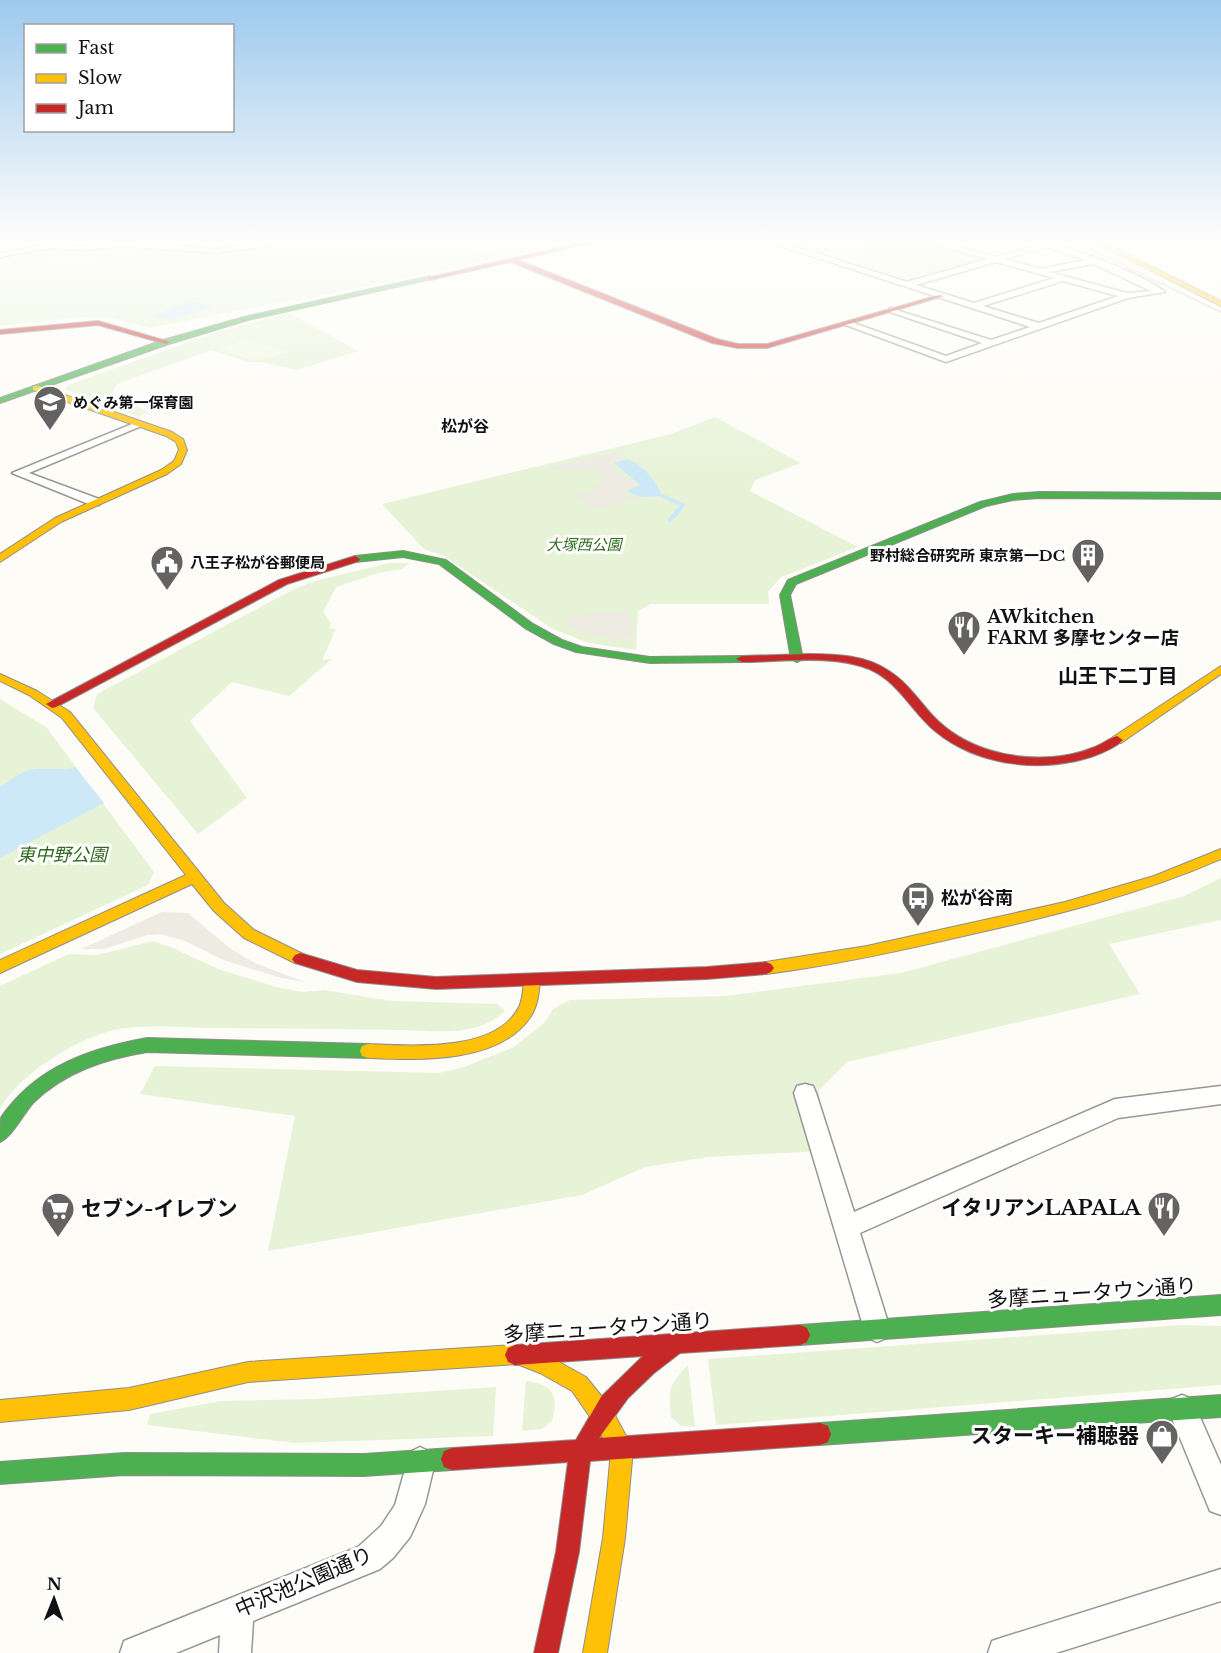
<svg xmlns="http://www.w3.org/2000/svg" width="1221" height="1653" font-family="'Libre Baskerville','Noto Sans JP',serif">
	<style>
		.green { fill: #e7f3d7 }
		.forest { fill: #d8eac5 }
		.pitch { fill: #f0f6e1 }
		.plaza { fill: #edebe2 }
		.water { fill: #cde8f7 }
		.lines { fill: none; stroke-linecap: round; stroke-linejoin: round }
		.stream-far1 { stroke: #cde8f7; stroke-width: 4 }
		.stream { stroke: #cde8f7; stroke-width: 4.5 }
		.street-casing { stroke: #979795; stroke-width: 3 }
		.fast-casing { stroke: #8e8d8b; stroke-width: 2 }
		.slow-casing { stroke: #8e8d8b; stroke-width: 2 }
		.jam-casing { stroke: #8e8d8b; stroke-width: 2 }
		.street { fill: #fffffe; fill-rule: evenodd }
		.fast { fill: #4caf50; fill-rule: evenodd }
		.slow { fill: #ffc107; fill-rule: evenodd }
		.jam { fill: #c62828; fill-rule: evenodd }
		.rail { stroke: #d9c6c7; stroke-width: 2 }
		.labels { text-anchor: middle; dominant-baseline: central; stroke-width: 6; stroke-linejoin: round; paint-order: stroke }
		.far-poi-label { font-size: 15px; font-weight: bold; fill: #111; stroke: #fff; text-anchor: start }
		.far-park-label { font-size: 15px; font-style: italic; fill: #2f6b1f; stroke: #fff }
		.far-neighbourhood-label { font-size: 16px; font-weight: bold; fill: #111; stroke: #fff }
		.poi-label { font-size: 18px; font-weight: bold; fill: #111; stroke: #fff; text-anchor: start }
		.park-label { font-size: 18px; font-style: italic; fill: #2f6b1f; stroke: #fff }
		.neighbourhood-label { font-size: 20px; font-weight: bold; fill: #111; stroke: #fff }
		.near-poi-label { font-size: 21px; font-weight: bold; fill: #111; stroke: #fff; text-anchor: end }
		.near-street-label { font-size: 21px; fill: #111; stroke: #fff }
	</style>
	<rect width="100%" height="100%" fill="#fdfcf7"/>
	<g class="green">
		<path d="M283,241H575L298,301L293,299L150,328L111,318L81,317L0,326V258L44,249L121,247L201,254L232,253Z"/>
		<path d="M795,241H866L856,249L932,275L905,282L782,244Z"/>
		<path d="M289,313L358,351L297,370L261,362H248L211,350L117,384L112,393L147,412L139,417L65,389L68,385L214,333Z"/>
		<path d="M715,417L801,463L755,480L750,491L858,547L781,577L768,592L769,604H651L638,611L636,650L588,643L551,628L444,556L424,549L382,504L671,434Z"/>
		<path d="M390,563H410L402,569L378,573L336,587L323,612L331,623L329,628L336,629L322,660L332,659L289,696L232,682L190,721L247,798L198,834L93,708L97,694L292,590L315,581Z"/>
		<path d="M0,699L47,728L154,872L148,885L0,954Z"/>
		<path d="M1221,878V920L1109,944L1140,994L847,1062L819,1090L821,1151L708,1157L645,1167L582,1195L268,1251L295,1116L140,1094L155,1066L439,1073L464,1067L514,1047L545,1022L553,1009L570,1000L725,996L901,973L1184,896Z"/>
		<path d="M153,941L173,948L218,969L276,987L302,992L324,990L392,1001L497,1004L505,1011C479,1037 437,1031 402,1030C336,1029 271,1028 205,1028C180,1027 134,1024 110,1031C71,1042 21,1074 0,1108V986L69,954L97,955Z"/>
		<path d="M1182,1325L1221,1326V1385L716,1425L708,1359Z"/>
		<path d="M688,1365L695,1427L681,1426L671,1417C668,1391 668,1385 688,1365Z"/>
		<path d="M526,1381C553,1385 559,1394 552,1421L542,1429L522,1431Z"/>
		<path d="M496,1387L493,1436L294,1443L147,1425L150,1414L221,1401L314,1399Z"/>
	</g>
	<path class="forest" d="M866,241H923L986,258L932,275L856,250Z"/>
	<g class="pitch">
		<path d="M440,241H538C519,252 458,255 440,241Z"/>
		<path d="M97,254L96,267L0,275V261Z"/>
		<path d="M246,339L288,352L255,361L219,349Z"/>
	</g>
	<g class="plaza">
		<path d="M619,453L625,458L610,463L636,485L622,491L639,499L595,510L576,495L588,492L604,479L593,469L564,470L548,467L582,461L586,458Z"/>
		<path d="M629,610L635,633L629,638L615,639L590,634L573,628L567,623L573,616Z"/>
		<path d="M162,912L188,913L231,949L255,963L307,983L278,977L223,960L185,941L160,934L147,935L104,949H81Z"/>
	</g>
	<g class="water">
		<path d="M190,301L213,307L172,320L152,316Z"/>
		<path d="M627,459C644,465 655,480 662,496L641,497L628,492V490L640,485L614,463Z"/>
		<path d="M75,767L104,803L0,858V787C9,782 16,775 26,771C41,766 58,772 75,767Z"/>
	</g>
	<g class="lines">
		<path class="stream-far1" d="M662,496L683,505L677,511"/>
		<path class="stream" d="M670,520L679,510"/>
		<defs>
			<g id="street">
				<path d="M121,241L216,249L267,241L268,246L216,253L121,246L84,250L50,248L0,257V253L50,244L84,246Z"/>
				<path d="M765,241H778L907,282L987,259L927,241H941L996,257L1039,245L1035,241C1060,241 1145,275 1165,292L1128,298L946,362L843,324L851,322L946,356L982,343L890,312V308L991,340L1030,327ZM1047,247L1085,260L1041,269L1005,259ZM996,262L1054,278L974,303L916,285ZM1093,264L1151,291L1127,293L1049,272ZM1063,281L1118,296L1039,323L983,306Z"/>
				<path d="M137,422L146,424L29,473L99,499V505H91L12,473Z"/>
				<path d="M805,1084L813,1086L816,1093L854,1212L1115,1099L1221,1086V1104L1118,1118L860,1233L890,1329L886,1338L877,1342L868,1338L864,1329L794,1093L797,1086Z"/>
				<path d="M1182,1395L1192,1399L1221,1465V1515L1210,1511L1168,1409L1172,1399Z"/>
				<path d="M420,1447L430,1452L435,1462L425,1504L410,1537L393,1558L380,1569L253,1621L251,1653H219L220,1635L176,1653H120L124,1641L358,1547L381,1526L395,1505L410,1452Z"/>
				<path d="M1221,1569V1601L1056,1653H988L992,1641L1004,1637Z"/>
			</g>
			<g id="fast">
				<path d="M430,276L432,279L248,320L169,344L0,403V398L163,340L244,317Z"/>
				<path d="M1039,492L1221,493V499L1039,498L1013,500L986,506L796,584L790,595L803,659L797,662L791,659L780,595L788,580L980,502L1013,494Z"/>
				<path d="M403,551L446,560L533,624L562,640L582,647L650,657L742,656L748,659L742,662L650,663L576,652L554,644L525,628L439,564L403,557L355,562L350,559L355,556Z"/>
				<path d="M147,1038L368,1044L374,1046L376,1051L374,1056L368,1058L147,1052C105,1059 64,1072 33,1103C24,1113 12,1137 0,1142C0,1135 0,1125 1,1118C4,1112 10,1106 15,1100C49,1062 98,1047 147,1038Z"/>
				<path d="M1221,1295V1315L800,1345L793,1342L790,1335L793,1328L800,1325Z"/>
				<path d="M1221,1395V1417L820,1445L812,1442L809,1434L812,1426L820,1423Z"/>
				<path d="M452,1448L460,1451L463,1459L460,1467L452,1470L364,1476L124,1475L0,1484V1462L124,1453L364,1454Z"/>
			</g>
			<g id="slow">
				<path d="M1092,241H1100L1221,301V306Z"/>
				<path d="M33,386H39L172,432L183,439L187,450L181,464L167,474L61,522L0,562V554L55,518L161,470L174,461L179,450L176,442L166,436L33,390Z"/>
				<path d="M1221,666V674L1121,743H1113L1111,740L1113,737Z"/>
				<path d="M0,674L37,691L70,712L224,903L254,930L305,955L308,959L305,963H295L244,938L214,911L192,884L0,973V960L186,875L62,718L29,695L0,681Z"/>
				<path d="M1221,849V859C1141,894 1057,915 972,934C904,950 836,965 766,974L761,972L758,968L761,964L766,962L867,946L1065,902L1154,876Z"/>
				<path d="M532,974L537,976L540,980C539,992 538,1005 531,1016C500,1064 419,1060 368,1058L362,1056L360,1051L362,1046L368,1044C410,1046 496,1053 519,1007C523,999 523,989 524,980L527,976Z"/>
				<path d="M515,1345L552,1358L586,1377L611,1408L633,1449L625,1538L607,1653H583L603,1538L611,1451L595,1424L572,1391L540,1373L517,1364L248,1382L129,1410L0,1422V1400L129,1388L248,1362Z"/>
			</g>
			<g id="jam">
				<path d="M587,241H599L518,260L717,339L738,344H767L939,295L944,296L767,348H738L712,343L511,262L430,280L427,278Z"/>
				<path d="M98,321L170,342L166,344L98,325L0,334V330Z"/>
				<path d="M355,556L360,559L359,561L287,584L56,707L52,708L46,704L279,580Z"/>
				<path d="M809,654C835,654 866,655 889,671C907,682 919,701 934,717C964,748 1009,760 1052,757C1065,756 1080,753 1092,748C1101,745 1108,739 1117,736L1123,740C1115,748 1102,753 1091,757C1040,773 977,766 935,731C912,712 898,681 869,669C830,654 783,662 742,662L736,659L742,656Z"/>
				<path d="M300,953L357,970L436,977L707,967L766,962L771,964L774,968L771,972L766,974L707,979L436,989L357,982L295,963L292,959L295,955Z"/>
				<path d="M800,1325L807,1328L810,1335L807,1342L800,1345L680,1353L654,1373L628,1398L599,1438L820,1423L828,1426L831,1434L828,1442L820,1445L590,1461L579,1552L558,1653H534L556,1552L568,1462L452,1470L444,1467L441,1459L444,1451L452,1448L576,1440L601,1397L643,1356L515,1365L508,1362L505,1355L508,1348L515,1345Z"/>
			</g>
		</defs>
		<use href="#street" class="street-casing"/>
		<use href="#fast" class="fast-casing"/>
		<use href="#slow" class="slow-casing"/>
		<use href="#jam" class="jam-casing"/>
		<use href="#street" class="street"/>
		<use href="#fast" class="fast"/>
		<use href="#slow" class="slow"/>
		<use href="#jam" class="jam"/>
		<path class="rail" d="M1073,241L1221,312"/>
	</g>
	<linearGradient id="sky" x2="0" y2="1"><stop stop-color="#9dc9ee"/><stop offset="0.51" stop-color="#fefefb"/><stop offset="1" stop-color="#fefefb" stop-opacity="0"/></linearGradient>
	<rect width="1221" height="473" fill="url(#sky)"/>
	<defs>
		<symbol id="school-pin" viewBox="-11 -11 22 30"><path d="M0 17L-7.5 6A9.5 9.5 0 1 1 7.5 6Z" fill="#646362" stroke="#fff"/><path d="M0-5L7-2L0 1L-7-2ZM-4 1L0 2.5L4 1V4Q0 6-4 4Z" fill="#fff"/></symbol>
		<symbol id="building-pin" viewBox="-11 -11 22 30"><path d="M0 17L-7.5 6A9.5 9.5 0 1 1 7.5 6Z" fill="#646362" stroke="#fff"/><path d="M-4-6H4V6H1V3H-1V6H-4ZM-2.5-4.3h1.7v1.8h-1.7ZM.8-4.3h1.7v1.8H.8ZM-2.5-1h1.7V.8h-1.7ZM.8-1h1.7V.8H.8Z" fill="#fff"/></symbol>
		<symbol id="civic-pin" viewBox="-11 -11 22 30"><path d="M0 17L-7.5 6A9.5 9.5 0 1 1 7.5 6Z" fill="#646362" stroke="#fff"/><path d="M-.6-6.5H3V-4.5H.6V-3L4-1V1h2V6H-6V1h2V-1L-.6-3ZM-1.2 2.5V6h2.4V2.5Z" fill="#fff"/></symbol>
		<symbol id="restaurant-pin" viewBox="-11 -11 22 30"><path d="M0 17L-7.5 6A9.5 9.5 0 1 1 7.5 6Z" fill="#646362" stroke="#fff"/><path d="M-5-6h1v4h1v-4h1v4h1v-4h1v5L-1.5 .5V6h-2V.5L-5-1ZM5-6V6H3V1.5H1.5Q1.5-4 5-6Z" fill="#fff"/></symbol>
		<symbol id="bus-pin" viewBox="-11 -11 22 30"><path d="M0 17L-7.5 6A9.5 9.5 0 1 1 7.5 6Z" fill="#646362" stroke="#fff"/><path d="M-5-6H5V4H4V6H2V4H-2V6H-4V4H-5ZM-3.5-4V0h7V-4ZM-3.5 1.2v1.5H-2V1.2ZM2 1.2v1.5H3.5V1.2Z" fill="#fff"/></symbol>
		<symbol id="supermarket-pin" viewBox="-11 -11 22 30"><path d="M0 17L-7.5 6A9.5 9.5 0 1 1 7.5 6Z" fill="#646362" stroke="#fff"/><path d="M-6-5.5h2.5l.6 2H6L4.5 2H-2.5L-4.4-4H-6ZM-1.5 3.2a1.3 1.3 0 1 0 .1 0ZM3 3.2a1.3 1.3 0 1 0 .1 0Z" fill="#fff"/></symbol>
		<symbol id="shop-pin" viewBox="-11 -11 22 30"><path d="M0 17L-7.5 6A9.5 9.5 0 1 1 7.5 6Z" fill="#646362" stroke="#fff"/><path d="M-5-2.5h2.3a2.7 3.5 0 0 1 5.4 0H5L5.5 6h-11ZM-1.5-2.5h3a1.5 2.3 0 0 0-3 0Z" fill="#fff"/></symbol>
	</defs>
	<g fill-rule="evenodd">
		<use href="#school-pin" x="31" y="383" width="38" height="52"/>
		<use href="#building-pin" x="1069" y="536" width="38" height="52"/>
		<use href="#civic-pin" x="148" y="543" width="38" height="52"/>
		<use href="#restaurant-pin" x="945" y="608" width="38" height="52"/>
		<use href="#bus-pin" x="899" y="879" width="38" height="52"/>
		<use href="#restaurant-pin" x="1145" y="1189" width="38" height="52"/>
		<use href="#supermarket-pin" x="39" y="1190" width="38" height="52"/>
		<use href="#shop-pin" x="1143" y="1417" width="38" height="52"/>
	</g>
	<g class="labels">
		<g class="far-poi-label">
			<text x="73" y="402">めぐみ第一保育園</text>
			<text x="1065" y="555" text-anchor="end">野村総合研究所 東京第一DC</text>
			<text x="190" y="562">八王子松が谷郵便局</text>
		</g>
		<g class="far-park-label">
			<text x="584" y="544">大塚西公園</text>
		</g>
		<g class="far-neighbourhood-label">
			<text x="465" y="426">松が谷</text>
		</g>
		<g class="poi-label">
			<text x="987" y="617">AWkitchen<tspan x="987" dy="21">FARM 多摩センター店</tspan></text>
			<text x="941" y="898">松が谷南</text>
		</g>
		<g class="park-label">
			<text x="62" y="855">東中野公園</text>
		</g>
		<g class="neighbourhood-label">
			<text x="1118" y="676">山王下二丁目</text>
		</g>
		<g class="near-poi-label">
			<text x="1141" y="1208">イタリアンLAPALA</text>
			<text x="81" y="1209" text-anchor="start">セブン-イレブン</text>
			<text x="1139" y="1436">スターキー補聴器</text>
		</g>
		<g class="near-street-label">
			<text transform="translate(1092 1293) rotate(-4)">多摩ニュータウン通り</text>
			<text transform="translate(608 1328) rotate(-4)">多摩ニュータウン通り</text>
			<text transform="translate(304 1582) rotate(-23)">中沢池公園通り</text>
		</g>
	</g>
	<rect x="24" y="24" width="210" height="108" fill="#ffffff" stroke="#a0a0a0" stroke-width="1.5"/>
	<rect x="36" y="44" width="30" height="9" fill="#4caf50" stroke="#a0a0a0" stroke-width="1.5"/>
	<text x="78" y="54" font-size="18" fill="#111111">Fast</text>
	<rect x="36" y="74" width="30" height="9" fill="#ffc107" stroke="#a0a0a0" stroke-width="1.5"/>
	<text x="78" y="84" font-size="18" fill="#111111">Slow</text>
	<rect x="36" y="104" width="30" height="9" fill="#c62828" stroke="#a0a0a0" stroke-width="1.5"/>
	<text x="78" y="114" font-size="18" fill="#111111">Jam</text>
	<g transform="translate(54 1599) rotate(1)" stroke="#ffffff" stroke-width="4.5" paint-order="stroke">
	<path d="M0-4.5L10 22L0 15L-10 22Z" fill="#111111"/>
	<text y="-9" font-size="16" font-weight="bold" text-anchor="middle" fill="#111111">N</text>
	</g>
</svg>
